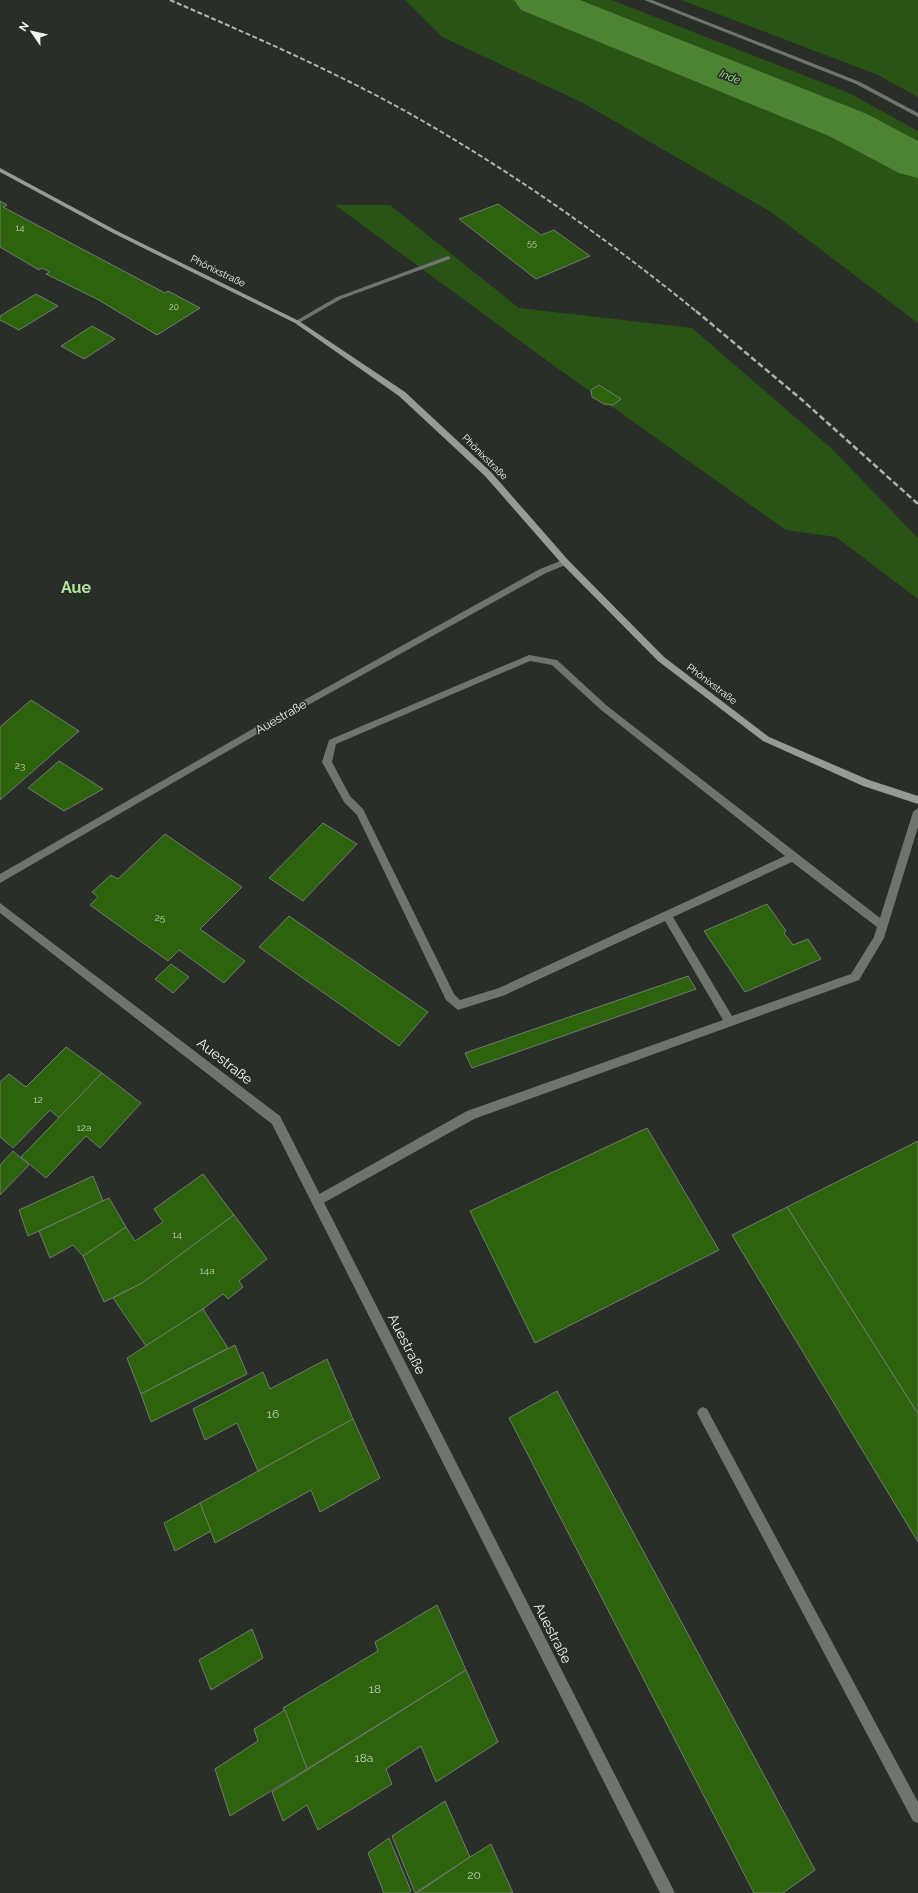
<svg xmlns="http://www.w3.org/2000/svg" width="918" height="1893" font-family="Raleway,sans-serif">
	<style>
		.green { fill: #2a5316 }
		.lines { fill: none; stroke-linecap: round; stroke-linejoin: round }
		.river { fill: #4c8433; fill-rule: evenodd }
		.building { fill: #2c630c; stroke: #747a73 }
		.lane { fill: #70736f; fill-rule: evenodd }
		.street { fill: #70736f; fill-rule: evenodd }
		.secondary { fill: #979a95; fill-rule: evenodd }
		.rail-far1 { stroke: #b0b3af; stroke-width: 2; stroke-dasharray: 5 2.5; stroke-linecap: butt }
		.rail { stroke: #b0b3af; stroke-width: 2.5; stroke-dasharray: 6 3; stroke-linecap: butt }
		.labels { text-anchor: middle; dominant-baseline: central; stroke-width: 3.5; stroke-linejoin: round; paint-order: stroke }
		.far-number-label { font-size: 9px; fill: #c0d0b8 }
		.far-street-label { font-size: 10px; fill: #f2f5f1; stroke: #292e28 }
		.number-label { font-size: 10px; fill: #c0d0b8 }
		.far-water-label { font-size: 11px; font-style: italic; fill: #a3ef84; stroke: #292e28 }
		.street-label { font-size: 12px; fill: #f2f5f1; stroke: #292e28 }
		.near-number-label { font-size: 12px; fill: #c0d0b8 }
		.near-street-label { font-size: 14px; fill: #f2f5f1; stroke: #292e28 }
		.district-label { font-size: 16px; font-weight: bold; fill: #b4e3a2; stroke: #292e28 }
	</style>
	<rect width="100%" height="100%" fill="#292e28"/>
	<g class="green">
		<path d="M405,0H612L849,93L918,131V323L771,212L583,103L442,37Z"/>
		<path d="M681,0H918V97L878,75Z"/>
		<path d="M335,205H390L519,308L692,328L831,448L918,538V599L836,537L786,530L553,365Z"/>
	</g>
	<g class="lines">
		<path class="river" d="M514,0H580L867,114L918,141V178L899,173L829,136L521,10Z"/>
	</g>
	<g class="building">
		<path d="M0,201L7,205L3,207L165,293L168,291L200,308L157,335L97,299L46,274L50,272L42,268L39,270L0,247Z"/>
		<path d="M498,204L541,235L554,230L590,256L536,279L459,219Z"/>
		<path d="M36,294L58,306L19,330L0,320V316Z"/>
		<path d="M92,326L115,339L84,359L61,346Z"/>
		<path d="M599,385L621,399L613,405L604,404L592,397L591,390Z"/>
		<path d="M31,700L79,731L0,800V727Z"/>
		<path d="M59,761L103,789L64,811L28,788Z"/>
		<path d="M323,823L357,844L303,901L269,878Z"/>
		<path d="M165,834L242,887L200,929L245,961L224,983L179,950L168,961L90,905L98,897L92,892L111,875L118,879Z"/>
		<path d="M767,904L786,931L784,933L793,945L808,939L821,959L745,992L704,931Z"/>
		<path d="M289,916L428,1012L399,1046L259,947Z"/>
		<path d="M171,964L189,977L173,993L155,979Z"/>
		<path d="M688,976L696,989L472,1068L465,1053Z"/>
		<path d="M66,1047L102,1073L59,1118L50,1110L13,1148L0,1137V1082L9,1074L26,1087Z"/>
		<path d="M102,1073L141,1103L100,1148L86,1136L46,1178L21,1157Z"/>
		<path d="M647,1128L719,1250L535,1343L470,1211Z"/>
		<path d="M918,1141V1414L787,1207Z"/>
		<path d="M13,1151L29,1165L0,1195V1165Z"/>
		<path d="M203,1174L234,1215L142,1283L104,1302L83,1256L126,1227L135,1241L163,1222L154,1209Z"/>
		<path d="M93,1176L103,1201L28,1236L19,1210Z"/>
		<path d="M109,1198L126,1227L83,1256L73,1245L50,1258L39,1231Z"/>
		<path d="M787,1207L918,1414V1542L732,1235Z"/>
		<path d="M234,1215L267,1259L239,1281L243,1287L228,1299L223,1294L203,1309L146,1346L113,1298L142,1283Z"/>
		<path d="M203,1309L228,1348L141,1394L127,1358Z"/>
		<path d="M235,1345L247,1374L151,1422L141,1394Z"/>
		<path d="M327,1359L353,1419L258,1471L237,1423L205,1440L193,1409L263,1372L270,1389Z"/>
		<path d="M557,1391L815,1870L783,1893H754L509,1418Z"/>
		<path d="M353,1419L380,1478L320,1512L311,1490L215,1543L200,1503Z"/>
		<path d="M200,1503L211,1531L175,1551L164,1523Z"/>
		<path d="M437,1605L466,1670L307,1769L283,1708L378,1651L375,1642Z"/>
		<path d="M252,1629L263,1658L211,1690L199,1660Z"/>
		<path d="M466,1670L498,1742L436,1782L421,1746L386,1769L392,1784L318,1830L307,1805L283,1821L272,1792Z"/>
		<path d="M285,1710L307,1769L230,1816L215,1769L258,1741L254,1729Z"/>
		<path d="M445,1801L470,1857L415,1893L392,1836Z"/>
		<path d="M389,1838L411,1891L408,1893H384L368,1853Z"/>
		<path d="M491,1844L513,1893H417L470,1857Z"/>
	</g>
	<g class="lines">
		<g class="lane">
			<path d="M644,0H652L860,82L918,113V117L856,84Z"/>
			<path d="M448,256L450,257V259L341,299L299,323L294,322L337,297Z"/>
			<path d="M529,655L557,660L606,705L880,918L913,812L918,808V827L884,938L859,980L474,1119L318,1206L314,1205L312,1201L314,1197L467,1111L723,1020L665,921L505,995L458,1010L446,1000L357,815L344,802L322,762L329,740ZM530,661L552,665L600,709L785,856L499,988L460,1000L454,994L363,809L350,796L332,762L336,744ZM792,862L877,927L874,937L851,974L732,1016L673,917Z"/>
			<path d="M703,1407L707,1409L918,1802V1823L913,1821L699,1417L697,1413L699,1409Z"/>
		</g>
		<g class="street">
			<path d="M565,559L568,560V564L546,573L283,719L0,883V874L277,715L540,569Z"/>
			<path d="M0,903L280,1116L675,1893H660L272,1124L0,913Z"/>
		</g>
		<path class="secondary" d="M0,168L117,231L299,321L405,392L491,472L568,560L664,657L769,737L869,780L918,796V804L863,786L763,741L658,661L562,564L485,476L399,396L295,323L113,233L0,172Z"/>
		<path class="rail-far1" d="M170,0C255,37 341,74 421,120C518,176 610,241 697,312"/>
		<path class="rail" d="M696,311L801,399L918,504"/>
	</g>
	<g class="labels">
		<g class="far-number-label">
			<text x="20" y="228">14</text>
			<text x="532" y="243">55</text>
			<text x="174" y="307">20</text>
		</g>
		<g class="far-street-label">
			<text transform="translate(218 271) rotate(26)">Phönixstraße</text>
			<text transform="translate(485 457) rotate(45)">Phönixstraße</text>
			<text transform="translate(712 684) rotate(37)">Phönixstraße</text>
		</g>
		<g class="number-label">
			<text x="20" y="765">23</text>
			<text x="160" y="917">25</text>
			<text x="38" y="1099">12</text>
			<text x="84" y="1127">12a</text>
			<text x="177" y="1234">14</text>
			<text x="207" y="1270">14a</text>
		</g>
		<g class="far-water-label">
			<text transform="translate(730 77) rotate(22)">Inde</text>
		</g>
		<g class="street-label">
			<text transform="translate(281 717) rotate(-30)">Auestraße</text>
		</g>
		<g class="near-number-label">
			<text x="273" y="1414">16</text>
			<text x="375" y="1689">18</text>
			<text x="364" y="1758">18a</text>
			<text x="474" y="1875">20</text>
		</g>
		<g class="near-street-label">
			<text transform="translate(225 1061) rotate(38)">Auestraße</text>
			<text transform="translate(407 1344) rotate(63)">Auestraße</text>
			<text transform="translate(553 1633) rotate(63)">Auestraße</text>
		</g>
		<g class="district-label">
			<text x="76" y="587">Aue</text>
		</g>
	</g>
	<g transform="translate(32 32) rotate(304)" stroke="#292e28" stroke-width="3" paint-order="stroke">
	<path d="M0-3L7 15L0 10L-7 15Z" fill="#f2f5f1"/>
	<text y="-6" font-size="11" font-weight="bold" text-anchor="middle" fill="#f2f5f1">N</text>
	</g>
</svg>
